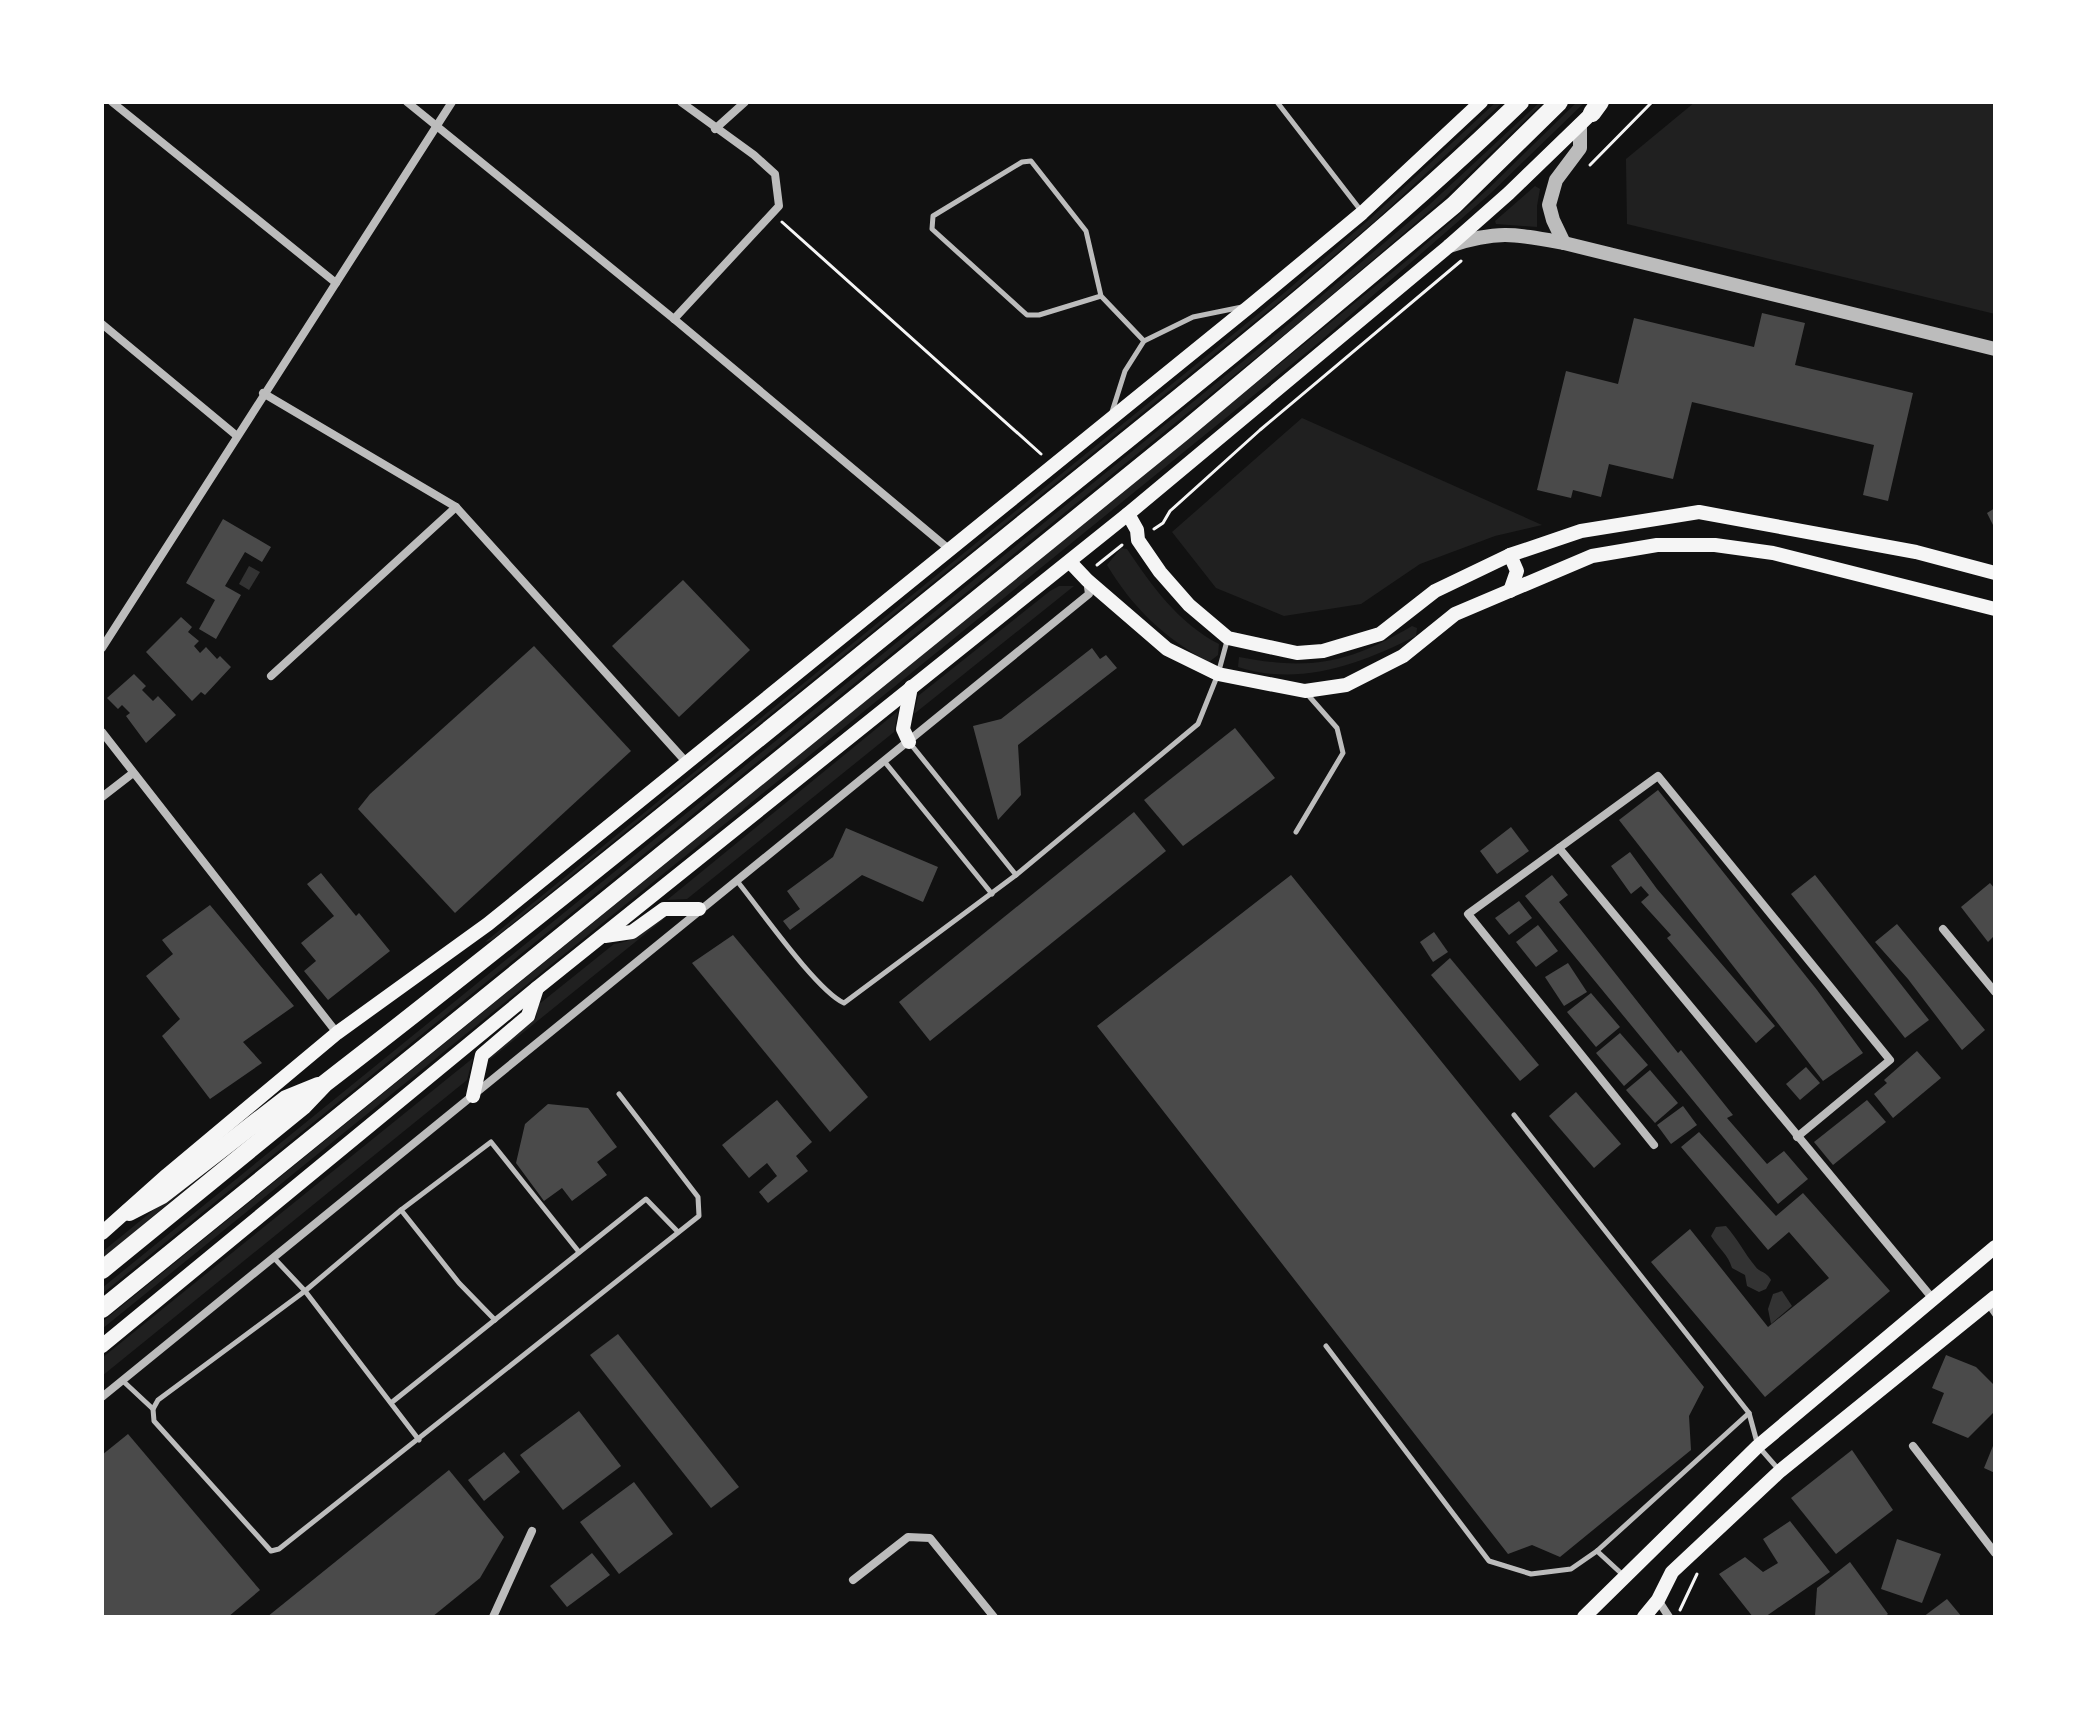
<svg xmlns="http://www.w3.org/2000/svg" width="2097" height="1719" font-family="Jost,sans-serif">
	<style>
		.green { fill: #202020 }
		.water { fill: #333 }
		.building { fill: #4a4a4a }
		.lines { fill: none; stroke-linecap: round; stroke-linejoin: round }
		.path { stroke: #f5f5f5; stroke-width: 3 }
		.service { stroke: #bcbcbc; stroke-width: 5 }
		.minor { stroke: #bcbcbc; stroke-width: 8 }
		.tertiary { stroke: #bcbcbc; stroke-width: 14 }
		.secondary { stroke: #f5f5f5; stroke-width: 14 }
		.trunk { stroke: #f5f5f5; stroke-width: 18 }
	</style>
	<rect width="100%" height="100%" fill="#111"/>
	<g class="green">
		<path d="M1496,102H1503L1375,221L1285,297L492,940L485,942L1284,293L1371,218Z"/>
		<path d="M1540,102H1544L1440,202L1306,317L102,1294V1288L1279,332L1429,205Z"/>
		<path d="M1577,102H1585L1491,193L1317,344L102,1329V1322L1411,257L1489,188Z"/>
		<path d="M1695,102H1995V314L1627,224L1626,159Z"/>
		<path d="M1535,186L1540,189L1537,206V227L1496,224L1495,221Z"/>
		<path d="M1302,418L1542,525L1495,536L1420,564L1361,604L1284,616L1216,588L1172,532Z"/>
		<path d="M1121,548L1127,549C1152,586 1178,623 1219,644L1218,655L1209,662C1165,639 1132,607 1107,565Z"/>
		<path d="M1059,586H1074L914,714L918,696L1050,591Z"/>
		<path d="M1412,626L1417,628L1416,636C1361,664 1299,687 1238,667L1239,657C1311,671 1349,663 1412,626Z"/>
		<path d="M898,711L894,732L687,899L667,900Z"/>
		<path d="M665,918L488,1061L493,1052L536,1018L538,1005L614,944C640,941 642,926 665,918Z"/>
		<path d="M473,1058L467,1080L102,1376V1358Z"/>
		<path d="M219,1161L102,1259V1252L199,1173Z"/>
	</g>
	<g class="water">
		<path d="M249,566L260,572L249,590L239,584Z"/>
		<path d="M1726,1226C1737,1238 1745,1254 1755,1266C1760,1273 1766,1271 1771,1280L1766,1289L1759,1292L1747,1286L1745,1275L1732,1268C1728,1254 1719,1249 1711,1236L1716,1227Z"/>
		<path d="M1782,1291L1792,1306L1771,1324L1768,1309L1773,1294Z"/>
	</g>
	<g class="building">
		<path d="M1762,313L1805,323L1795,365L1913,393L1888,501L1863,495L1874,445L1692,402L1673,479L1609,464L1601,497L1573,490L1571,498L1537,490L1566,371L1618,384L1634,318L1754,347Z"/>
		<path d="M1995,508V529L1987,513Z"/>
		<path d="M223,519L271,547L262,562L245,552L225,586L241,595L216,639L199,629L215,600L186,583Z"/>
		<path d="M683,580L750,650L679,717L612,646Z"/>
		<path d="M181,617L192,627L188,632L199,641L194,646L200,653L206,647L217,659L220,656L231,667L205,695L201,692L192,701L146,652Z"/>
		<path d="M534,646L631,751L455,913L358,809L370,794Z"/>
		<path d="M1092,648L1100,659L1106,655L1117,668L1018,745L1021,795L998,820L973,726L1001,719Z"/>
		<path d="M134,674L146,686L142,690L153,701L158,696L176,715L146,743L126,716L130,713L122,705L118,709L107,698Z"/>
		<path d="M1235,728L1275,778L1183,846L1144,800Z"/>
		<path d="M1658,790L1817,990L1863,1053L1823,1081L1619,820Z"/>
		<path d="M1134,812L1166,851L930,1041L899,1002Z"/>
		<path d="M1511,827L1529,851L1497,874L1480,851Z"/>
		<path d="M846,828L938,867L923,902L862,875L790,930L783,921L800,909L787,891L833,857Z"/>
		<path d="M1630,852L1657,889L1775,1026L1756,1043L1667,938L1671,935L1641,902L1649,895L1641,886L1631,894L1611,866Z"/>
		<path d="M321,873L356,916L359,913L390,951L328,1000L304,971L316,961L301,943L334,916L307,884Z"/>
		<path d="M1291,875L1704,1387L1689,1416L1691,1450L1560,1557L1532,1545L1508,1554L1097,1026Z"/>
		<path d="M1552,875L1568,895L1559,902L1678,1053L1681,1050L1733,1115L1727,1118L1767,1164L1784,1151L1808,1179L1778,1204L1525,896Z"/>
		<path d="M1815,875L1929,1020L1905,1038L1791,894Z"/>
		<path d="M1990,883L1995,889V935L1988,942L1961,907Z"/>
		<path d="M1519,901L1532,918L1509,935L1495,918Z"/>
		<path d="M210,905L294,1006L243,1042L262,1063L210,1099L162,1036L180,1019L146,976L173,954L162,940Z"/>
		<path d="M1897,924L1985,1030L1962,1050L1908,979L1875,942Z"/>
		<path d="M1538,925L1558,951L1536,967L1516,942Z"/>
		<path d="M1434,932L1448,952L1433,962L1420,942Z"/>
		<path d="M733,935L868,1097L830,1132L692,963Z"/>
		<path d="M1450,958L1539,1065L1520,1081L1431,975Z"/>
		<path d="M1568,963L1587,992L1564,1006L1545,977Z"/>
		<path d="M1591,993L1620,1027L1596,1047L1567,1012Z"/>
		<path d="M1620,1033L1648,1065L1624,1086L1596,1053Z"/>
		<path d="M1917,1051L1941,1078L1893,1118L1874,1094L1887,1083L1884,1080Z"/>
		<path d="M1806,1067L1820,1083L1800,1100L1786,1084Z"/>
		<path d="M1650,1070L1678,1103L1655,1123L1626,1090Z"/>
		<path d="M1576,1092L1621,1144L1594,1168L1549,1116Z"/>
		<path d="M777,1100L812,1142L796,1156L808,1171L768,1203L759,1192L777,1176L767,1163L749,1178L722,1145Z"/>
		<path d="M1867,1100L1886,1122L1833,1165L1814,1142Z"/>
		<path d="M548,1104L588,1108L617,1147L597,1162L607,1175L572,1201L562,1188L544,1201L516,1163L525,1124Z"/>
		<path d="M1683,1106L1697,1125L1671,1144L1657,1125Z"/>
		<path d="M1699,1132L1776,1216L1803,1193L1890,1291L1765,1397L1651,1262L1690,1229L1768,1327L1829,1278L1789,1232L1768,1250L1681,1147Z"/>
		<path d="M618,1334L739,1487L711,1508L590,1355Z"/>
		<path d="M1946,1355L1976,1367L1995,1386V1411L1968,1438L1932,1423L1944,1393L1932,1388Z"/>
		<path d="M579,1411L621,1466L563,1510L520,1455Z"/>
		<path d="M128,1434L260,1590L228,1617H102V1455Z"/>
		<path d="M1995,1441V1473L1984,1468Z"/>
		<path d="M1852,1450L1893,1510L1836,1554L1791,1498Z"/>
		<path d="M504,1452L520,1472L484,1501L468,1480Z"/>
		<path d="M449,1470L504,1537L480,1578L432,1617H267Z"/>
		<path d="M634,1482L673,1534L619,1574L580,1522Z"/>
		<path d="M1790,1521L1830,1572L1765,1617H1753L1719,1574L1745,1557L1763,1572L1778,1563L1763,1539Z"/>
		<path d="M1897,1539L1941,1554L1922,1603L1881,1589Z"/>
		<path d="M592,1553L610,1575L567,1607L550,1586Z"/>
		<path d="M1850,1562L1888,1614L1884,1617L1815,1616L1817,1588Z"/>
		<path d="M1947,1599L1962,1617H1923Z"/>
	</g>
	<g class="lines">
		<g class="path">
			<path d="M1590,165L1652,102"/>
			<path d="M782,222L1041,454"/>
			<path d="M1154,529L1163,523L1170,511L1260,430L1461,261"/>
			<path d="M1097,565L1122,545"/>
			<path d="M1680,1610L1697,1574"/>
		</g>
		<g class="service">
			<path d="M1277,102L1362,212"/>
			<path d="M1101,296L1086,231L1031,161L1022,162L933,216L932,229L1027,315H1039L1101,296L1144,341"/>
			<path d="M1111,415L1125,371L1144,341L1193,317L1242,307"/>
			<path d="M909,742L1016,875"/>
			<path d="M884,761L992,894"/>
			<path d="M1296,832L1343,753L1337,728L1308,695"/>
			<path d="M737,881C760,909 816,990 844,1003L1016,875L1198,724L1218,674L1227,641"/>
			<path d="M1514,1115L1749,1413L1758,1446L1780,1471"/>
			<path d="M401,1210L459,1283L495,1320"/>
			<path d="M579,1252L491,1142L401,1210L305,1291L158,1400L153,1409L154,1421L271,1551L279,1549L699,1216L698,1197L619,1094"/>
			<path d="M274,1258L305,1291L419,1440"/>
			<path d="M1988,1305L1995,1315"/>
			<path d="M1326,1346L1489,1561L1531,1574L1571,1569L1597,1551L1749,1413"/>
			<path d="M123,1381L153,1409"/>
			<path d="M391,1403L646,1199L678,1232"/>
			<path d="M1597,1551L1623,1575"/>
		</g>
		<g class="minor">
			<path d="M112,102L336,283"/>
			<path d="M407,102L674,319L950,550"/>
			<path d="M715,129L745,102"/>
			<path d="M674,319L779,206L775,174L754,155L681,102"/>
			<path d="M102,324L237,436"/>
			<path d="M263,393L456,507L687,763"/>
			<path d="M102,648L452,102"/>
			<path d="M271,676L456,507"/>
			<path d="M102,732L337,1033"/>
			<path d="M102,797L133,773"/>
			<path d="M1559,848L1933,1299"/>
			<path d="M1943,929L1995,992"/>
			<path d="M1654,1145L1468,914L1658,776L1890,1060L1797,1137"/>
			<path d="M102,1397L1089,594L1087,580"/>
			<path d="M1913,1446L1995,1553"/>
			<path d="M853,1580L908,1537L930,1538L994,1617"/>
			<path d="M1658,1600L1669,1617"/>
			<path d="M493,1617L532,1531"/>
		</g>
		<g class="tertiary">
			<path d="M1564,243L1553,220L1549,205L1556,180L1580,148V125"/>
			<path d="M1449,246C1498,230 1515,234 1564,243L1995,349"/>
		</g>
		<g class="secondary">
			<path d="M1128,514L1137,530L1138,540L1160,572L1189,605L1228,638L1297,653L1323,651L1380,634L1435,591L1510,555L1581,531L1699,512L1916,552L1995,573"/>
			<path d="M1510,555L1517,571L1510,591"/>
			<path d="M1070,562L1087,580L1167,649L1218,674L1305,691L1346,685L1403,656L1455,614L1592,556L1657,545H1715L1773,553L1995,609"/>
			<path d="M909,742L903,729L911,687"/>
			<path d="M605,936L632,932L664,909H699"/>
			<path d="M473,1096L482,1055L528,1016L537,988"/>
			<path d="M102,1233L167,1175L337,1033L488,924L1250,306L1362,213L1481,102"/>
			<path d="M102,1346L537,988L1128,514L1449,246L1509,193L1599,106"/>
			<path d="M1584,1617L1758,1446L1995,1247"/>
			<path d="M1644,1617L1658,1600L1672,1572L1780,1471L1995,1297"/>
		</g>
		<g class="trunk">
			<path d="M1592,113L1600,102"/>
			<path d="M129,1212L162,1195L286,1099L318,1086"/>
			<path d="M102,1270L303,1106L324,1084C552,908 774,725 998,544C1175,400 1355,261 1520,102"/>
			<path d="M102,1309L1183,432L1454,205L1559,102"/>
		</g>
	</g>
	<rect width="2097" height="1719" fill="none" stroke="#ffffff" stroke-width="208"/>
</svg>
